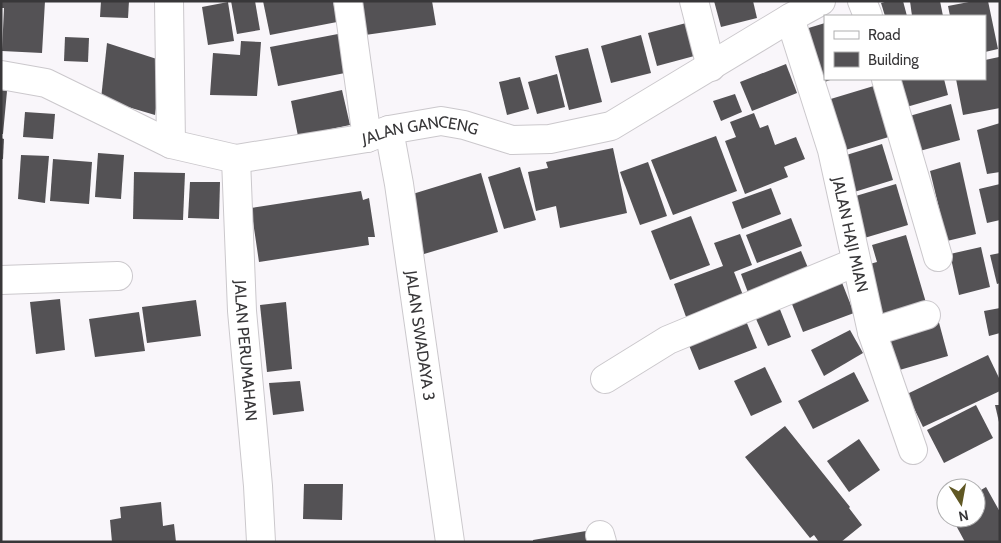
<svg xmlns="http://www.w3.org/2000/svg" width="1001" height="543" font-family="Cabin,sans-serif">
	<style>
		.building { fill: #545255 }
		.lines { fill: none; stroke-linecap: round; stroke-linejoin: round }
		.street-casing { stroke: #cbc8cc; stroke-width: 30 }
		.secondary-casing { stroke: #cbc8cc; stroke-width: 30 }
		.street { stroke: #fff; stroke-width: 28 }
		.secondary { stroke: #fff; stroke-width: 28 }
		.labels { text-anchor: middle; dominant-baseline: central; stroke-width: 5; stroke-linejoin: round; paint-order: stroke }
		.street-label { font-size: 16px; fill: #383739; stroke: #fff }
	</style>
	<rect width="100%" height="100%" fill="#f9f6fa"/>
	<g class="building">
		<path d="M1,1H45L42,53L2,51L4,8H1Z"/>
		<path d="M101,1H129L128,18L100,17Z"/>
		<path d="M231,1H255L260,30L237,34Z"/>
		<path d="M263,1H333L337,22L270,35Z"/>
		<path d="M353,1H432L436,25L358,36Z"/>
		<path d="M714,1H753L757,18L721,27Z"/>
		<path d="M888,1H903L907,16H885L881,3Z"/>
		<path d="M910,1H940L943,16H912Z"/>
		<path d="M974,1H988L998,49L985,52V16H950L948,6Z"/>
		<path d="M228,2L234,41L208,45L202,7Z"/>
		<path d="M690,22L698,55L657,66L648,33Z"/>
		<path d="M825,23V79H833L819,84L802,30Z"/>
		<path d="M338,34L345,73L278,86L270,47Z"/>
		<path d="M641,35L651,73L611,83L601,46Z"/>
		<path d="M65,37L89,38L88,62L64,61Z"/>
		<path d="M241,41L261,42L257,96L210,95L213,53L240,55Z"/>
		<path d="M107,43L163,61L155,115L101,99Z"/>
		<path d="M588,48L602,102L569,110L555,56Z"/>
		<path d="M999,57L1000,108L963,115L956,79H985V60Z"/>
		<path d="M786,64L797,93L752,111L740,82Z"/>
		<path d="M557,74L565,107L537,114L528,82Z"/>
		<path d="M520,77L529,109L507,115L499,82Z"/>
		<path d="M895,79H944L948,95L903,108Z"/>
		<path d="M877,85L892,136L839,152L824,101Z"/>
		<path d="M1,90L7,91L3,134H1Z"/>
		<path d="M342,90L350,125L298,136L291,101Z"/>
		<path d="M735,94L742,112L721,121L713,101Z"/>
		<path d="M951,104L960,140L916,152L906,117Z"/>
		<path d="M25,112L55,114L53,139L23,137Z"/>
		<path d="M754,113L760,128L768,125L775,145L796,137L805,159L784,167L788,177L745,194L725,141L736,137L730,122Z"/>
		<path d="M1000,123V172L987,174L977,130Z"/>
		<path d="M716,136L737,191L673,215L651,160Z"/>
		<path d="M1,138L4,139L3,159H1Z"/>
		<path d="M882,144L893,180L851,193L840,157Z"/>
		<path d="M613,148L627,213L560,228L556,206L536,211L528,172L548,168L546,162Z"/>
		<path d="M98,153L124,155L121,199L95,197Z"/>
		<path d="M21,155L49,156L45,203L18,199Z"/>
		<path d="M53,159L92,162L89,204L50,201Z"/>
		<path d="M648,162L667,216L640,225L620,172Z"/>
		<path d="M960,162L976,234L947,241L930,171Z"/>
		<path d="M520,167L536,220L504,229L488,177Z"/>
		<path d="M134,172L185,173L183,220L133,219Z"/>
		<path d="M481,173L498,232L424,254L406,196Z"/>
		<path d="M190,182H220L219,219L188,218Z"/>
		<path d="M896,184L908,225L861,239L849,198Z"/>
		<path d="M1000,184V220L987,223L979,189Z"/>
		<path d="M771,188L781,214L742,229L732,202Z"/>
		<path d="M361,191L363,200L369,198L375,237H368L369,245L259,262L251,208Z"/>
		<path d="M691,216L710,265L670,280L651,231Z"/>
		<path d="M791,218L802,246L757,263L746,235Z"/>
		<path d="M740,234L752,265L734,272L746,303L689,325L674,284L723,266L714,243Z"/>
		<path d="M906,235L927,306L875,321L859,267L877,262L872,245Z"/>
		<path d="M981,247L990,287L959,295L950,254Z"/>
		<path d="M801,251L811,275L750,298L741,274Z"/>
		<path d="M1000,253V283L997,284L990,255Z"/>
		<path d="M839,275L854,313L803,332L788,294Z"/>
		<path d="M60,299L65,350L36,354L30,302Z"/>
		<path d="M196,300L201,336L147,343L142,307Z"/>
		<path d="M286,302L292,369L267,372L260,305Z"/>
		<path d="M777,302L791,337L768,346L753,312Z"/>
		<path d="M1000,308V333L989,336L984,311Z"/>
		<path d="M139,312L145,351L95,357L89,319Z"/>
		<path d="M744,316L757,348L699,370L686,338Z"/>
		<path d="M938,319L948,356L896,371L885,334Z"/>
		<path d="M850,330L863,353L824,376L811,350Z"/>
		<path d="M988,355L1000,380V391L923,427L907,394Z"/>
		<path d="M765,367L782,402L751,416L734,381Z"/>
		<path d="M854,372L869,401L813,429L798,401Z"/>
		<path d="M300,381L304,411L273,415L269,383Z"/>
		<path d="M976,405L993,438L944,463L927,430Z"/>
		<path d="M995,405H1000V422H999Z"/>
		<path d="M785,426L850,507L849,508L862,525L841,542H819L814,535L810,538L745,457Z"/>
		<path d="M859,439L880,470L849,492L827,461Z"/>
		<path d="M304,484H343L342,520L303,519Z"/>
		<path d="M986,487L1000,512V542H965L952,518H976V493Z"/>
		<path d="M161,502L163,526L174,524L176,542H112L110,520L121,518L120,507Z"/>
		<path d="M586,531L588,542H533V540Z"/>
	</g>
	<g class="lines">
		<defs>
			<g id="street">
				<path d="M169,1L171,144"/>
				<path d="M348,1L367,138"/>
				<path d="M694,1L711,67"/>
				<path d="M862,1L868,16"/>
				<path id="s1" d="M790,18L832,150L872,332L913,450"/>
				<path d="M886,79L938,257"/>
				<path id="s2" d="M389,130L399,184L450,542"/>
				<path id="s3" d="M236,159L242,311L258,486L261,542"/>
				<path d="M1,280L118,276"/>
				<path d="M872,332L926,315"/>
				<path d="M605,379L668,340L856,262"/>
				<path d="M600,535L602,542"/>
			</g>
			<g id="secondary">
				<path id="s4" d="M1,75L46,83L171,144L236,159L367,138L389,130L441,121L464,125L512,140L550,139L611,126L790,18L821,1"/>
			</g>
		</defs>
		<use href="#street" class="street-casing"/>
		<use href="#secondary" class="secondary-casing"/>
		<use href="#street" class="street"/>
		<use href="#secondary" class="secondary"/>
	</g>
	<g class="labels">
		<g class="street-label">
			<text stroke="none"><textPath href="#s4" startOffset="439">JALAN GANCENG</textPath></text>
			<text stroke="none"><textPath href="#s1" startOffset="225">JALAN HAJI MIAN</textPath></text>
			<text stroke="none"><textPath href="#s2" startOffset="208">JALAN SWADAYA 3</textPath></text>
			<text stroke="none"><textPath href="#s3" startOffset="192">JALAN PERUMAHAN</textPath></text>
		</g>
	</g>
	<rect width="1001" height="543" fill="none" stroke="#383739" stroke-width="5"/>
	<rect x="824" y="15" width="162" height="65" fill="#ffffff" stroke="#afafb0"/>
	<rect x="834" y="31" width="25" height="8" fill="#ffffff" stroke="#afafb0"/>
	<text x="868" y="40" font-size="15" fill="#383739">Road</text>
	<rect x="834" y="52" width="25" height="15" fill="#545255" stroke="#afafb0"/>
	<text x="868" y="65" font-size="15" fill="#383739">Building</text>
	<g transform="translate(961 503) rotate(169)"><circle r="24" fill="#ffffff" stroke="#afafb0"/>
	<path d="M0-4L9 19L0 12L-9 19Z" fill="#5f5723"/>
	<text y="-8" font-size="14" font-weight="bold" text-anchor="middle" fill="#383739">N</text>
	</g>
</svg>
